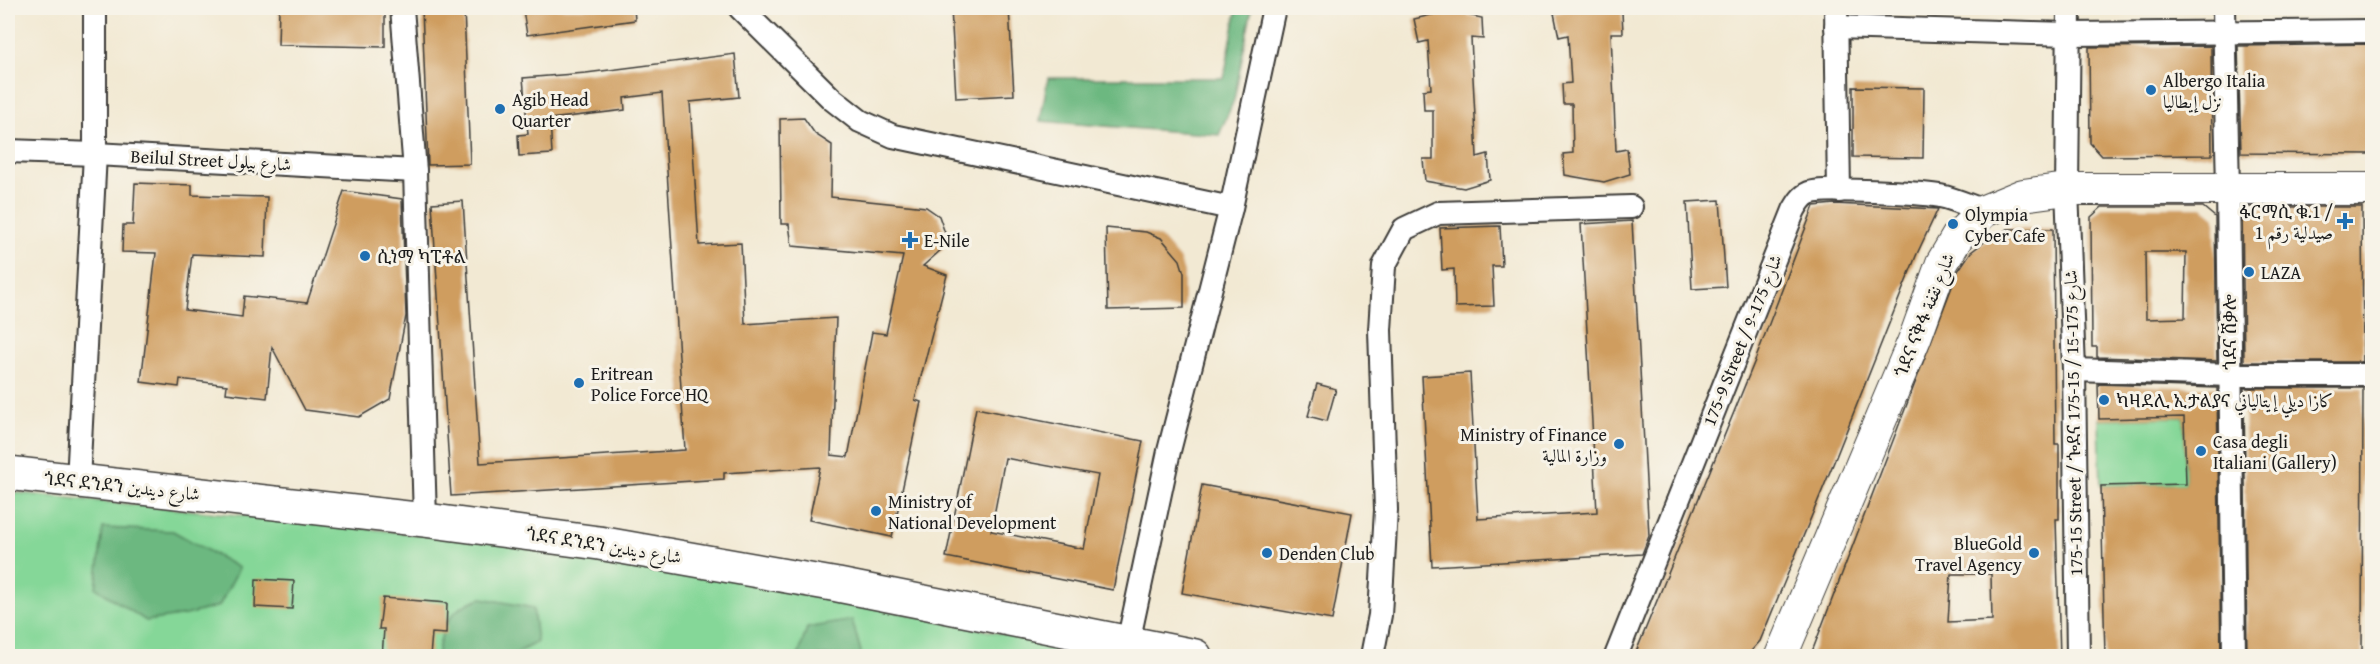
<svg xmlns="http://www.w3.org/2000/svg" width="2380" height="664" font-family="'Gentium Book Plus',Amiri,'Noto Serif Ethiopic',serif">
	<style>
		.green { fill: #85d798; stroke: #507a5a; stroke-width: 1.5 }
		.forest { fill: #6cb880; stroke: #446a4e; stroke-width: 1.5 }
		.building { fill: #cf9d5e; fill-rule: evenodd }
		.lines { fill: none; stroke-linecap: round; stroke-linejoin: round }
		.minor-casing { stroke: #3c3b37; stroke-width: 26 }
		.secondary-casing { stroke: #3c3b37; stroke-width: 34 }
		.primary-casing { stroke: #3c3b37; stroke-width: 36 }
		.minor { stroke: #fff; stroke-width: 22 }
		.secondary { stroke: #fff; stroke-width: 32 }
		.primary { stroke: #fff; stroke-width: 33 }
		.poi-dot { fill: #1f6fb2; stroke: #f7f3e8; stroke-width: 2 }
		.labels { text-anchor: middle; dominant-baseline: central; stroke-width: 6; stroke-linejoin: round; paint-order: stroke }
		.poi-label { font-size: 18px; fill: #1c1c1c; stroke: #f7f3e8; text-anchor: start }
		.street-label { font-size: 18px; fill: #1c1c1c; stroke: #f7f3e8 }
	</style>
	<rect width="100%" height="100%" fill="#f7f3e8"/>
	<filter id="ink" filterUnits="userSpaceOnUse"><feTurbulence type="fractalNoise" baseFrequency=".0167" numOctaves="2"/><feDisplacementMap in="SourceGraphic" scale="12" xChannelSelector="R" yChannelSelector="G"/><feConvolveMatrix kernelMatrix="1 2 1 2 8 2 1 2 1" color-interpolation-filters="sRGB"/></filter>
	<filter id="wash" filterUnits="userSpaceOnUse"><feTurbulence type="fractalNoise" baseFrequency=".008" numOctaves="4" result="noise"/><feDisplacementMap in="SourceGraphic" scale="24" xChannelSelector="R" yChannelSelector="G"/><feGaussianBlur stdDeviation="1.35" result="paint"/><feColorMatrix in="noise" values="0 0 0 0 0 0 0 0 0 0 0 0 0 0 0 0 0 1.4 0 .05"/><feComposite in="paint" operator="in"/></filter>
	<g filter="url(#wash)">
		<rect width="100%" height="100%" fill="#f2e9d3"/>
		<g class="green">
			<path d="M2184,417L2186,484L2101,486L2099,419Z"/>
			<path d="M8,492L318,523L653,561L1095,653L1093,656H8Z"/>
		</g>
		<g class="forest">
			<path d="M1237,8H1252L1234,100L1219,135L1040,121L1048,78H1224Z"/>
			<path d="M103,528L173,531L239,568L219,606L186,615L146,621L96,588Z"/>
			<path d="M482,598L533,608L537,642L511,656H437C442,625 450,607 482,598Z"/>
			<path d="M852,620L861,652L859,656H798L807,628Z"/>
		</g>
		<g id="blocks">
			<g class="building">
				<path d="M279,8H385V47L278,45Z"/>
				<path d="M422,8H464L470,164L428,165Z"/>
				<path d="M538,8H634L635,20L527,35L523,10Z"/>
				<path d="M951,8H1009L1014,95L956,98Z"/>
				<path d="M1580,8H1599L1622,12L1623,33H1611L1616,151L1627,149L1630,174L1604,182L1565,175L1563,154L1573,153L1572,104H1563L1562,84L1571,83L1568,35L1559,37L1554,13Z"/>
				<path d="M1448,11L1482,18L1483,39L1471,38L1477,157L1488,154L1490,180L1464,188L1425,181L1423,159H1433V110H1424L1423,90L1431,89L1428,41L1419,43L1414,19Z"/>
				<path d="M2373,44V154L2241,153L2238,46Z"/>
				<path d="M2211,46L2212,155L2102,156L2090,143L2089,47Z"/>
				<path d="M735,54L739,97L690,102L699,245L741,243L745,324L836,318L831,455L848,457L872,332L886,334L903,256L792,246L789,224H781L780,119L804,118L815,134L832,145L831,197L926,207L939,216L946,236L943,248L923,266L947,275L915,400L921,402L892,537L809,520L820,467L724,473V479L451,496L432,203L463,201L480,463L685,450L662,93L624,98L625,110L550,119L552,154L519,156L518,135L528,134L523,78L586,73Z"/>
				<path d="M1853,87L1924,88L1923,158L1853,157Z"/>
				<path d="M135,183L192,185V195L267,197L265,257L192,254L185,310L242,317L244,296L307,303L344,191L402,199L406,316L390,399L359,417L305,410L272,347L267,398L226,393L227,385L180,379L179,387L141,382L156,253L122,252L123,225H133Z"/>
				<path d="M1720,200L1726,287L1692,289L1687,202Z"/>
				<path d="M1834,204L1938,209L1916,256L1836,457L1760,641L1746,657H1634L1756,358L1814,206Z"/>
				<path d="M2102,207H2203L2215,217L2217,361L2097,357V347H2092L2091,217ZM2145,252H2186L2185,318L2146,319Z"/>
				<path d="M2242,207H2362L2363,362H2244Z"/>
				<path d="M1632,221L1649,536L1642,554L1432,566L1422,376L1470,373L1478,519L1597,512L1581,224Z"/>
				<path d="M1500,226L1502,266H1492L1494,306L1455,307L1454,269L1442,270L1440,228Z"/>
				<path d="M1106,228L1146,232L1161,238L1180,260L1184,273V308L1108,310Z"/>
				<path d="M2008,229H2053L2055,444H2059V519H2056L2060,657H1810L1958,271L1971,252L1987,240ZM1951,574H1991L1992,620L1948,622Z"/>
				<path d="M1317,384L1336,389L1327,421L1308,416Z"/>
				<path d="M2098,384L2217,388L2221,657H2105L2101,486L2186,484L2184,417L2099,419Z"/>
				<path d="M2244,388H2363L2362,657H2247Z"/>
				<path d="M976,408L1143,441L1113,590L946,557ZM1005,458L1098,475L1084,549L991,531Z"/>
				<path d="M1202,485L1352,513L1332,620L1182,593Z"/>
				<path d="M256,579L294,581L292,609L255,607Z"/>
				<path d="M383,598L447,603L446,634L432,633L430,657H382L384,629H379Z"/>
			</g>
		</g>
	</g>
	<g filter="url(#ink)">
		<use href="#blocks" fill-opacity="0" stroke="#3c3b37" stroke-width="1.5"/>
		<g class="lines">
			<defs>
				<g id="minor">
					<path d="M402,8L415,171L425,520"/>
					<path d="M740,8L832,99L860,121L893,136L1231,208"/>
					<path d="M1836,8L1839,191"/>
					<path d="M2069,8L2067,189L2074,370L2078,656"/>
					<path d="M2224,8L2228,189L2234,656"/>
					<path d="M1836,27L2070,34L2372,31"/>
					<path d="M8,151L95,154L415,171"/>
					<path d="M2074,370L2230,375H2372"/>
					<path d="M78,481L95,154V8"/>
					<path d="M1124,655L1128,643L1169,451L1231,208L1274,8"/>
					<path d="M1372,656L1380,615L1386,510L1380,330L1384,266L1404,229L1438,213L1631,207"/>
					<path d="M1616,656L1794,210C1798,203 1802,196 1809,193C1825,187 1921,193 1940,196C1955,199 1970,206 1984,211"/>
				</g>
				<path id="secondary" d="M1781,656L1915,338L1942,263L1958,236L1984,211L2023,195L2067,189H2372"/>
				<path id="primary" d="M8,473L425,520L599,543L838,585L1195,656"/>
			</defs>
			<use href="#minor" class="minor-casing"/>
			<use href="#secondary" class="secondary-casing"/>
			<use href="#primary" class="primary-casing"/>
			<use href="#minor" class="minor"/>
			<use href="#secondary" class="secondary"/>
			<use href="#primary" class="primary"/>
		</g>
	</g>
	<g class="poi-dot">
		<circle cx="2151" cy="90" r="6"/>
		<circle cx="500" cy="109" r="6"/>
		<path d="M2342 212h6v6h6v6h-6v6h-6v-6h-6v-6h6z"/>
		<circle cx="1953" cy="224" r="6"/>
		<path d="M907 231h6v6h6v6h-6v6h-6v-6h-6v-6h6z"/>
		<circle cx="365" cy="256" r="6"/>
		<circle cx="2249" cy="272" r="6"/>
		<circle cx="579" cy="383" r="6"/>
		<circle cx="2104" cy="400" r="6"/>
		<circle cx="1619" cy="444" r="6"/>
		<circle cx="2201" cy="451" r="6"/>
		<circle cx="876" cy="511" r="6"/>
		<circle cx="1267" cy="553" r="6"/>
		<circle cx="2034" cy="553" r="6"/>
	</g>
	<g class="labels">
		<g class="poi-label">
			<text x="2163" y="80">Albergo Italia<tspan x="2163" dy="21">نزل إيطاليا</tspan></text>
			<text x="512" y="99">Agib Head<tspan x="512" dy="21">Quarter</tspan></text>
			<text x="2333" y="211" text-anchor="end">ፋርማሲ ቁ.1 /<tspan x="2333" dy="21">صيدلية رقم 1</tspan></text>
			<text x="1965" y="214">Olympia<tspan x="1965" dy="21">Cyber Cafe</tspan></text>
			<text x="924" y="240">E-Nile</text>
			<text x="377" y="256">ሲነማ ካፒቶል</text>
			<text x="2261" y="272">LAZA</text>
			<text x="591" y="373">Eritrean<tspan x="591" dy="21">Police Force HQ</tspan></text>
			<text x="2116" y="400">ካዛደሊ ኢታልያና كازا ديلي إيتالياني</text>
			<text x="1607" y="434" text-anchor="end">Ministry of Finance<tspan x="1607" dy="21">وزارة المالية</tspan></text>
			<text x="2213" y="441">Casa degli<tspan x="2213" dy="21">Italiani (Gallery)</tspan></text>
			<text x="888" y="501">Ministry of<tspan x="888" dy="21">National Development</tspan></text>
			<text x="2022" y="543" text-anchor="end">BlueGold<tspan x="2022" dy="21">Travel Agency</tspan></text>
			<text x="1279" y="553">Denden Club</text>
		</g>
		<g class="street-label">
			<text transform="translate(211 160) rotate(3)">Beilul Street شارع بيلول</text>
			<text transform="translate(1924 315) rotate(-68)">ጎደና ናቅፋ شارع نقفة</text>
			<text transform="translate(2229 332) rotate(-90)">ጎደና ሸቃሎ</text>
			<text transform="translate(1742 340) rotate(-68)">175-9 Street / شارع 175-9</text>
			<text transform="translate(2073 423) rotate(-91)">175-15 Street / ጐደና 175-15 / شارع 175-15</text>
			<text transform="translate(122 486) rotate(6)">ጎደና ደንደን شارع ديندين</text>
			<text transform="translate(604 545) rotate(9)">ጎደና ደንደን شارع ديندين</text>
		</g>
	</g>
	<rect width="2380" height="664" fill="none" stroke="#f7f3e8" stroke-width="30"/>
</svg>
